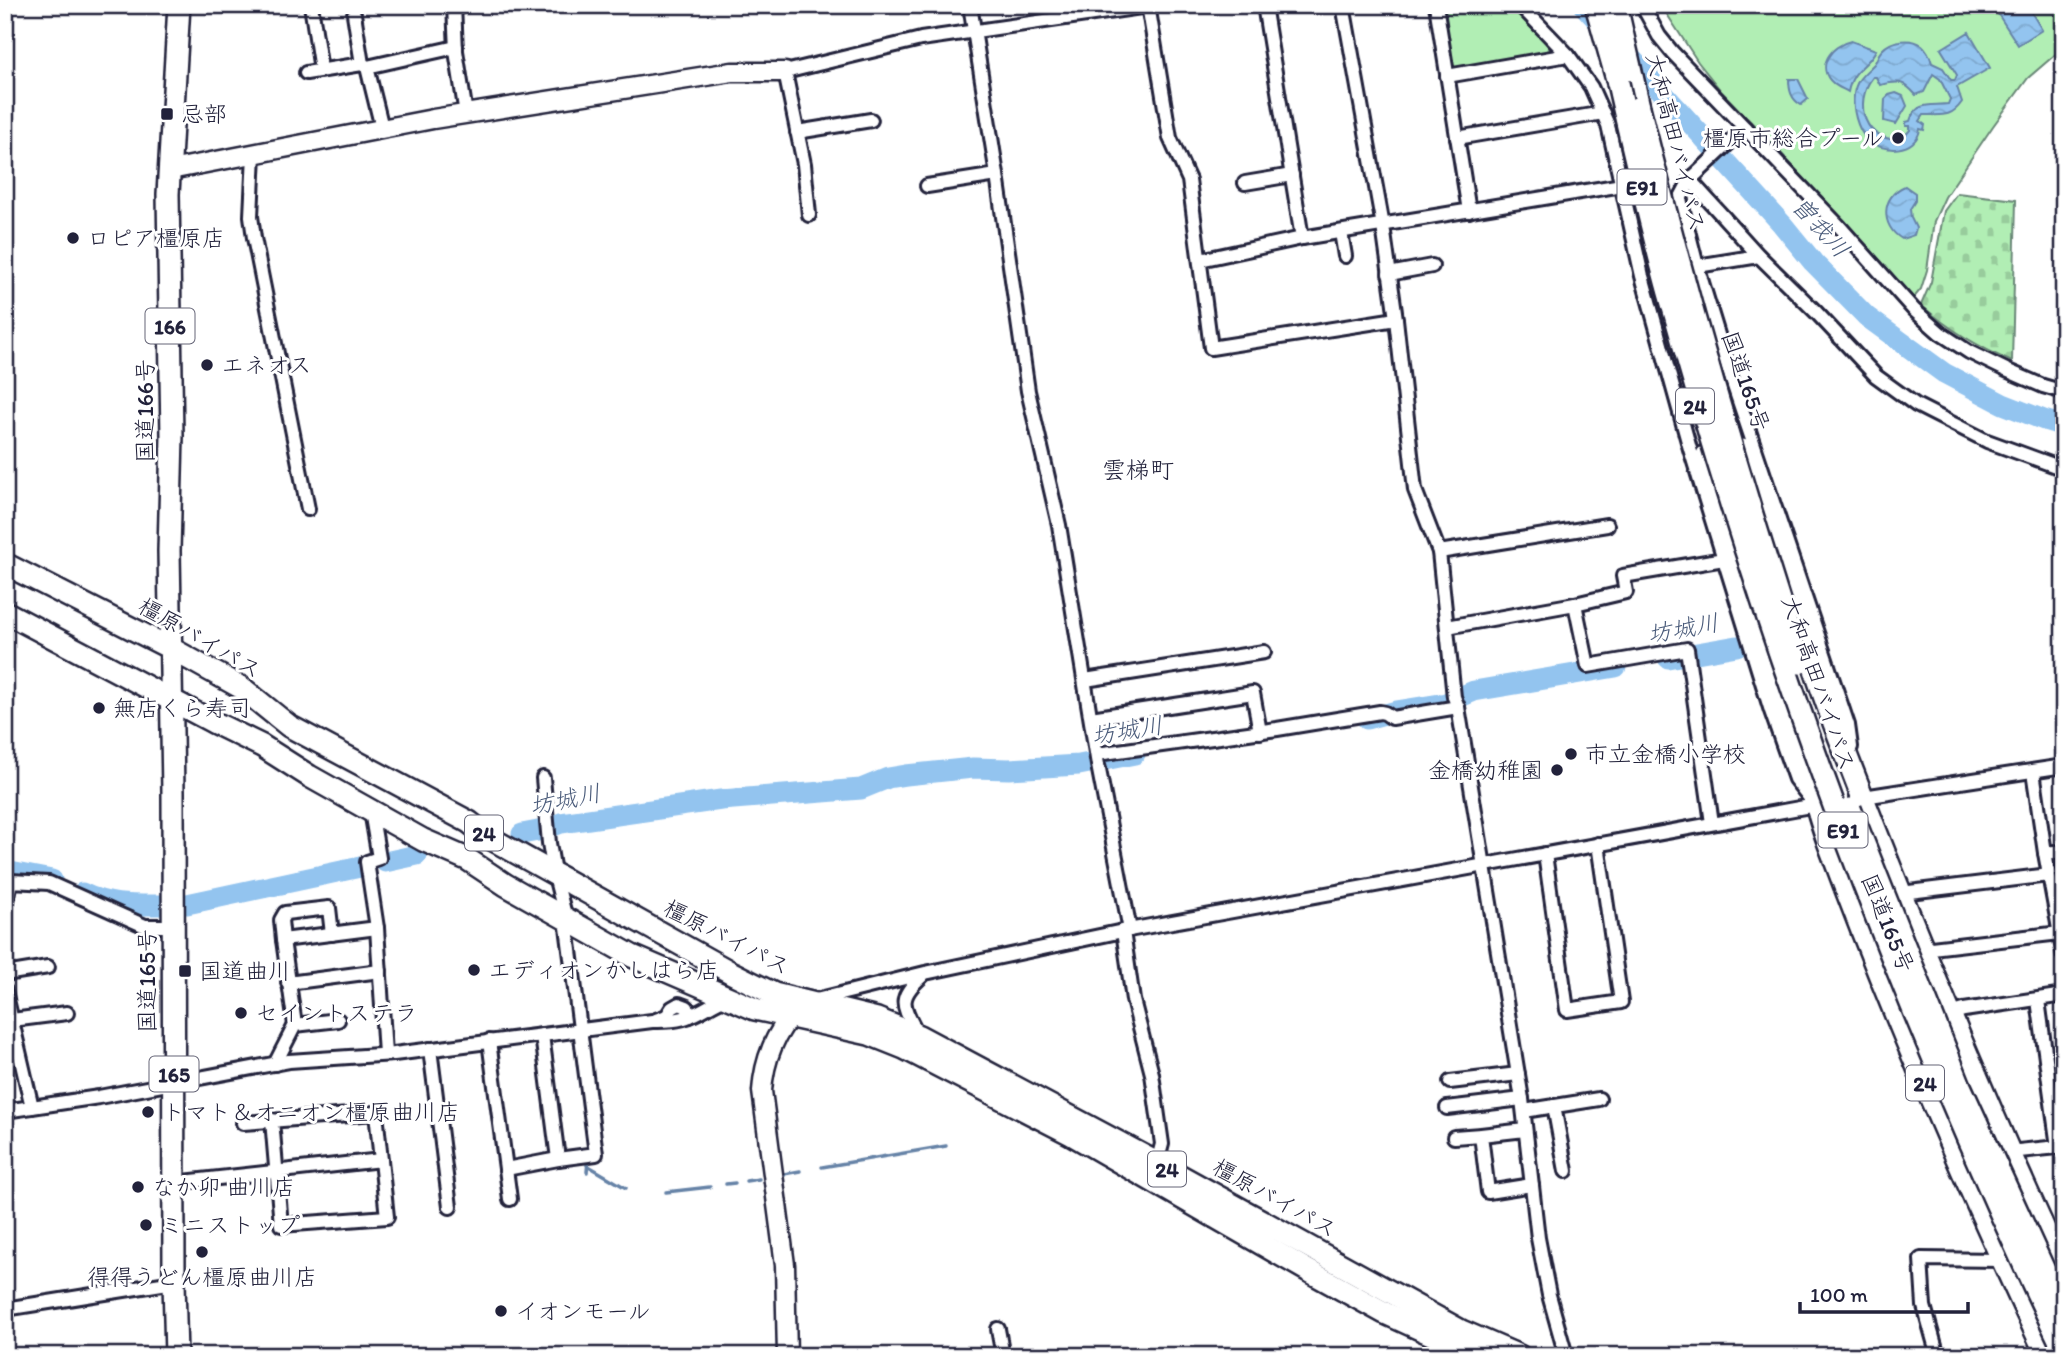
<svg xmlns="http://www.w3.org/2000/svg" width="2069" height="1361" font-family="Itim,'Klee One',sans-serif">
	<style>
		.cemetery { fill: url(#cemetery-stones); stroke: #6a8878; stroke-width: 2 }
		.park { fill: #b1eeb4; stroke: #6a8878; stroke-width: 2 }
		.water { fill: url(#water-waves); stroke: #6683a7; stroke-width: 2; fill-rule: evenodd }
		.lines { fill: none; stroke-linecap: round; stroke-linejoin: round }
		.stream { stroke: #6683a7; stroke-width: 3.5 }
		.river { stroke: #93c4ef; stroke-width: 21 }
		.street-casing { stroke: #22223b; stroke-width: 18 }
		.secondary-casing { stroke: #22223b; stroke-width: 23 }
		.highway-casing { stroke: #22223b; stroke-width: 26 }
		.street { stroke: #fff; stroke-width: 12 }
		.secondary { stroke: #fff; stroke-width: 18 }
		.highway { stroke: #fff; stroke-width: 21 }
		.highway-bridge-casing { stroke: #22223b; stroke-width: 26; stroke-linecap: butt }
		.highway-bridge { stroke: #fff; stroke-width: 21 }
		.poi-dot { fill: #22223b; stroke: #fff; stroke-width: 2.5 }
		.labels { text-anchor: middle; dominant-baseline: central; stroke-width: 6; stroke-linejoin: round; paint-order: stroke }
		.shield { fill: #fff; stroke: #646476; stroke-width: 2 }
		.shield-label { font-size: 21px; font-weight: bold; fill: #22223b }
		.poi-label { font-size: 23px; fill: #22223b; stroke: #fff; text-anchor: start }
		.street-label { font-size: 23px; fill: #22223b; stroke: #fff }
		.water-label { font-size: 24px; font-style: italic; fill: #4a5b7a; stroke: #fff }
		.neighbourhood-label { font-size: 24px; fill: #22223b; stroke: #fff }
	</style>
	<defs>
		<pattern id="cemetery-stones" width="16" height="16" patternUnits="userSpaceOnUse" patternTransform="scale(1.75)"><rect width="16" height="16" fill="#b1eeb4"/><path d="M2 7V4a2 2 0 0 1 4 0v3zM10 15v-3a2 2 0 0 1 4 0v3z" fill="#98cc9c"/></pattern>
		<pattern id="water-waves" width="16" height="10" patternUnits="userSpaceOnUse" patternTransform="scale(1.75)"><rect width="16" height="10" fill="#93c4ef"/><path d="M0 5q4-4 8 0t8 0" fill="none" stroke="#7ea8ce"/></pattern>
	</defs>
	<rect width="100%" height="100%" fill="#fff"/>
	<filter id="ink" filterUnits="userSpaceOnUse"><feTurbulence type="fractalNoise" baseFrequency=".0143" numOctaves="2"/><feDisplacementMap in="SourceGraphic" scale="14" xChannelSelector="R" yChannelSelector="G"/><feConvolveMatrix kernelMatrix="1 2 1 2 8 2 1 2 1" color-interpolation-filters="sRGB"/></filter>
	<g filter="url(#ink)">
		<path class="cemetery" d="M1957,193L2016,200L2012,362C1977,346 1950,330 1921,305L1931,282L1944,211Z"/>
		<g class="park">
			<path d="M1441,5H1509L1545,42L1553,54L1458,70L1452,64Z"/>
			<path d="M1661,5H2064V47L2028,78L1993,126L1945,197L1934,221L1927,270L1921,289L1912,300L1781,153L1722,92L1698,62Z"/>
		</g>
		<g class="water">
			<path d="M2005,5H2027L2042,30L2018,45L1996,11Z"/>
			<path d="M1969,32L1990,68L1957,87L1962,102C1951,118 1942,115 1924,115L1920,121L1925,125L1924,130L1920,129C1917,153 1882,154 1867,139C1857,129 1852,109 1854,94C1856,79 1864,74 1874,64C1877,60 1878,54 1882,50C1891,40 1911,37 1922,45C1928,50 1930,56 1932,63L1943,68L1951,80H1955L1957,75L1941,49ZM1933,74L1940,79L1950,99L1948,104C1930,106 1916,101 1910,121L1906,122V126H1910V130L1903,138C1865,146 1852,103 1873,77H1876L1880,85C1899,81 1903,80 1916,95L1924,92Z"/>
			<path d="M1851,41L1876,50C1866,69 1853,67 1848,92C1843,89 1837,87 1833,83C1815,67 1831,45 1851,41Z"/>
			<path d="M1789,79H1798L1808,99L1801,105C1791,99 1789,90 1789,79Z"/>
			<path d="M1896,93L1903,96L1907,106L1896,124L1884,121L1885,99L1889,95Z"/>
			<path d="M1905,186L1915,193V201L1910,209L1911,218L1916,228L1914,235L1902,239C1880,226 1881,196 1905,186Z"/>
		</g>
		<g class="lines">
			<g class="stream">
				<path d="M564,948L573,1027"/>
				<path d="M587,1165L626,1188"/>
				<path d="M822,1167L946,1146"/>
				<path d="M587,1172L588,1160"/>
				<path d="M784,1174L800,1171"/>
				<path d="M746,1181L759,1179"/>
				<path d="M726,1184L735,1183"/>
				<path d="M666,1192L710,1187"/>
			</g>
			<g class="river">
				<path d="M1583,5L1782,224L1813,262L1867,317L1944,373L2003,404L2044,420L2064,426"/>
				<path d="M1668,658L1737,646"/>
				<path d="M1367,719L1396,711L1446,703L1474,691L1616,667"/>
				<path d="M522,834L543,830L561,823L721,800L861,789L888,778L906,775L973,768L1009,769L1079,765L1135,754"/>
				<path d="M385,862L417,855"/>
				<path d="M5,871L52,880"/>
				<path d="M82,893C108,906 132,905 161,905"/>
				<path d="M187,904L365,866"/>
			</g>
			<defs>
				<g id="street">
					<path d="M311,5L321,70"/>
					<path d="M454,5L456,51L466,114"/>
					<path d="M970,5L997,175L1028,391L1059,525L1098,765L1130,930"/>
					<path d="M1148,5L1170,138L1189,180L1211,348L1396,319"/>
					<path d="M1264,5L1302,238"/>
					<path d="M1343,5L1383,226L1396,319L1415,490L1439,552L1454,697L1458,707L1522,1099L1538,1238L1549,1295L1566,1356"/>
					<path d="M1436,5L1469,211"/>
					<path d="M1520,5L1568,55L1591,87L1608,125L1642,276L1690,449L1771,711L1795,779L1809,797"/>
					<path d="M1642,5L1659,36L1672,52L1839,226L1914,310L1940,333L1969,352L2006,370L2043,386L2064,392"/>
					<path d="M354,14L362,64"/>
					<path d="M367,67L456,47"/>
					<path d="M306,73L362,64L367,67L382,128"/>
					<path d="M1447,76L1568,55"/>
					<path d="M1745,128L1690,180L1680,199L1697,266L1730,374L1848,725L1851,747"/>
					<path d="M797,132L871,120"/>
					<path d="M1457,138L1603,113"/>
					<path d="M254,154L251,216L254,238L308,509"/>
					<path d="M1690,180L1759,256L1816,312L1876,376L1916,405L1987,441L2064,469"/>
					<path d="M1245,183L1292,175"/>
					<path d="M927,186L997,175"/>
					<path d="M809,215L804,164L785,72L921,39L1155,5"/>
					<path d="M1341,232L1345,256"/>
					<path d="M1200,260L1302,238L1622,185"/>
					<path d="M1691,267L1759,256"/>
					<path d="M1389,274L1432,266"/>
					<path d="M1439,552L1607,525"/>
					<path d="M1575,604L1588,666L1687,649L1712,823"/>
					<path d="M1447,627L1575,604L1626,592L1623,576L1724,559"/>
					<path d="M1085,680L1264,652"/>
					<path d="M1091,718L1253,693L1260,732"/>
					<path d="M1097,754L1277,729L1380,712L1385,713L1392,718L1458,707"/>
					<path d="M2033,771L2045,853L2064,956"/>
					<path d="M1857,798L2064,766"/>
					<path d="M371,811L379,858L367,862L377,928L385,1054"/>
					<path d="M2045,853L2064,851"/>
					<path d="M1545,854L1567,1010L1621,1002L1598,844"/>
					<path d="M1901,893L2049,875"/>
					<path d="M5,911L11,881L49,883L145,926H173"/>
					<path d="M1123,931L1133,1000L1152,1074L1162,1144L1157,1163"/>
					<path d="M283,940L281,920L285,913L329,908L332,934"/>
					<path d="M1923,949L2060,933"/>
					<path d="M5,974L48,967"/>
					<path d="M288,983L380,971"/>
					<path d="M5,991L32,1107"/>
					<path d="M812,1001L925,973L1123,931L1821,804"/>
					<path d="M1947,1015L1964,1010L2064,995"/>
					<path d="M12,1020L67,1013"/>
					<path d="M656,1020L667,1016L672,1008L679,1004L687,1007L690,1016"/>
					<path d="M295,1025L283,940L377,928"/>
					<path d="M542,1035L558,1159"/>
					<path d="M918,1035C904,1007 895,1000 922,976"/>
					<path d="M489,1041L510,1199"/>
					<path d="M430,1049L450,1207"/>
					<path d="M275,1064L295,1025L338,1020"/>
					<path d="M1450,1082L1518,1074"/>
					<path d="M1554,1106L1566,1171"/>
					<path d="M1447,1108L1522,1099"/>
					<path d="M5,1111L99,1097L289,1061L394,1054L652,1021C666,1021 679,1021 692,1015C705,1010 714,1002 728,997"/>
					<path d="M1524,1111L1599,1099"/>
					<path d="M243,1123L376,1113L387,1217L281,1225L272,1120"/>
					<path d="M1525,1130L1481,1135L1488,1192L1532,1185"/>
					<path d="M1454,1137L1481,1135"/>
					<path d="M2009,1152L2058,1147L2038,1000"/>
					<path d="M506,1169L558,1159L596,1154L566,919L554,872L549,843L543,778"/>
					<path d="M174,1183L381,1160"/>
					<path d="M5,1309L174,1282"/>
					<path d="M998,1329L1003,1356"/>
					<path d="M1938,1356L1924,1306L1921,1259L2002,1260"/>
				</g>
				<g id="secondary">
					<path d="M170,170L433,119L732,72H785"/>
					<path d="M787,1356L785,1265L762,1091C764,1061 775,1031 797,1010"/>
				</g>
				<g id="highway">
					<path d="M1596,5L1618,83"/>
					<path d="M1616,5L1639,107"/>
					<path d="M1742,450C1775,543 1802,639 1837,731C1907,914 1981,1095 2064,1272"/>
					<path d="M1707,455C1732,560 1768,662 1804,764C1813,790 1819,818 1829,844C1893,1018 1968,1188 2047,1356"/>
					<path d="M5,564L170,648L242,688L289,726L469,822L488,837L732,973L774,994L877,1019L919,1036L1157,1163L1461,1331L1519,1356"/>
					<path d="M5,612L213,722L262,746L309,776L423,840L467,859L506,885L632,956L755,1009L869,1034L904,1048L1071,1134L1307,1270L1385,1313L1479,1356"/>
					<path d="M176,1356L174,1282L173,792L169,551L172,436L168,194L179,5"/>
				</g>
			</defs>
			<use href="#street" class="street-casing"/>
			<use href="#secondary" class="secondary-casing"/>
			<use href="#highway" class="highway-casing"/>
			<use href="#street" class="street"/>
			<use href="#secondary" class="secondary"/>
			<use href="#highway" class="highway"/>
			<defs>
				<g id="highway-bridge">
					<path d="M1618,83C1634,153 1650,224 1669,293C1769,657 1902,1010 2064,1350"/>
					<path d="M1639,107C1685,294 1739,479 1799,663"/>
					<path d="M1850,809L1960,1086L2064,1314"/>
				</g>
			</defs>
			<use href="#highway-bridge" class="highway-bridge-casing"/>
			<use href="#highway-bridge" class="highway-bridge"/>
		</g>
	</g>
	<g class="poi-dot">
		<rect x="160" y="107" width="14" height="14" rx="3.5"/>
		<circle cx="1898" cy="138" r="7"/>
		<circle cx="73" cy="238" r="7"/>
		<circle cx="207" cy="365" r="7"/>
		<circle cx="99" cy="708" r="7"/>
		<circle cx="1571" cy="754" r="7"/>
		<circle cx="1557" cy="770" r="7"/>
		<circle cx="474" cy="970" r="7"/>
		<rect x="178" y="964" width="14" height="14" rx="3.5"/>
		<circle cx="241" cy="1013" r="7"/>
		<circle cx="148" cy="1112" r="7"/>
		<circle cx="138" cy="1187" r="7"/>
		<circle cx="146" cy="1225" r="7"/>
		<circle cx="202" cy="1252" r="7"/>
		<circle cx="501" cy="1311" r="7"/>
	</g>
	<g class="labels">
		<g class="shield">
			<rect x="1617.5" y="169.5" width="49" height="35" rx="5"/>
			<rect x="145.5" y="308.5" width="49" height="35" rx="5"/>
			<rect x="1676" y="388.5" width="38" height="35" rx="5"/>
			<rect x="1818.5" y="812.5" width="49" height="35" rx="5"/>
			<rect x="465" y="815.5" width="38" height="35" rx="5"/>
			<rect x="149.5" y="1056.5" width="49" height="35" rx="5"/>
			<rect x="1906" y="1065.5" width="38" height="35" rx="5"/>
			<rect x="1148" y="1151.5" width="38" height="35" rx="5"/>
		</g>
		<g class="shield-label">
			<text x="1642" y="187">E91</text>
			<text x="170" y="326">166</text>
			<text x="1695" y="406">24</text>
			<text x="1843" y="830">E91</text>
			<text x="484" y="833">24</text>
			<text x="174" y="1074">165</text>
			<text x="1925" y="1083">24</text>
			<text x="1167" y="1169">24</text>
		</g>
		<g class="poi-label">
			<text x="181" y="114">忌部</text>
			<text x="1884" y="138" text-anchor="end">橿原市総合プール</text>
			<text x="87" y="238">ロピア橿原店</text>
			<text x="221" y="365">エネオス</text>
			<text x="113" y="708">無店くら寿司</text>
			<text x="1585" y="754">市立金橋小学校</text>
			<text x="1543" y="770" text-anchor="end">金橋幼稚園</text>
			<text x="488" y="970">エディオンかしはら店</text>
			<text x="199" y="971">国道曲川</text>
			<text x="255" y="1013">セイントステラ</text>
			<text x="162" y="1112">トマト＆オニオン橿原曲川店</text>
			<text x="152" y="1187">なか卯 曲川店</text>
			<text x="160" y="1225">ミニストップ</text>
			<text x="202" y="1277" text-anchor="middle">得得うどん橿原曲川店</text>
			<text x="515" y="1311">イオンモール</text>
		</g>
		<g class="street-label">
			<text transform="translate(1676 142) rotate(76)">大和高田バイパス</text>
			<text transform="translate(1746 381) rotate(71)">国道165号</text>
			<text transform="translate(145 411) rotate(-90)">国道166号</text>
			<text transform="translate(200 638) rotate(30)">橿原バイパス</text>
			<text transform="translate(1819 683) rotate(71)">大和高田バイパス</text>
			<text transform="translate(1888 923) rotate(68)">国道165号</text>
			<text transform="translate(727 937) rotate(27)">橿原バイパス</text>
			<text transform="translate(147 981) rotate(-90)">国道165号</text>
			<text transform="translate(1275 1198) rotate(29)">橿原バイパス</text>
		</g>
		<g class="water-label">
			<text transform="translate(1821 227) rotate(48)">曽我川</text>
			<text transform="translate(1683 628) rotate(-10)">坊城川</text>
			<text transform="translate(1127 730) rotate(-9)">坊城川</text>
			<text transform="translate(565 799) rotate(-11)">坊城川</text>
		</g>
		<g class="neighbourhood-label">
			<text x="1138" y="469">雲梯町</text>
		</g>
	</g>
	<rect width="2069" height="1361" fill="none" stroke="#fff" stroke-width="28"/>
	<rect x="14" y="14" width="2041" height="1333" fill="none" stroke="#22223b" stroke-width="2.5" filter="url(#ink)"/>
	<path d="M1800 1302v10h168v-10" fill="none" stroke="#22223b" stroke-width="3.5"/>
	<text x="1810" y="1302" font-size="21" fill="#22223b" stroke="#ffffff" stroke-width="5" paint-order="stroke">100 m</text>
</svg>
